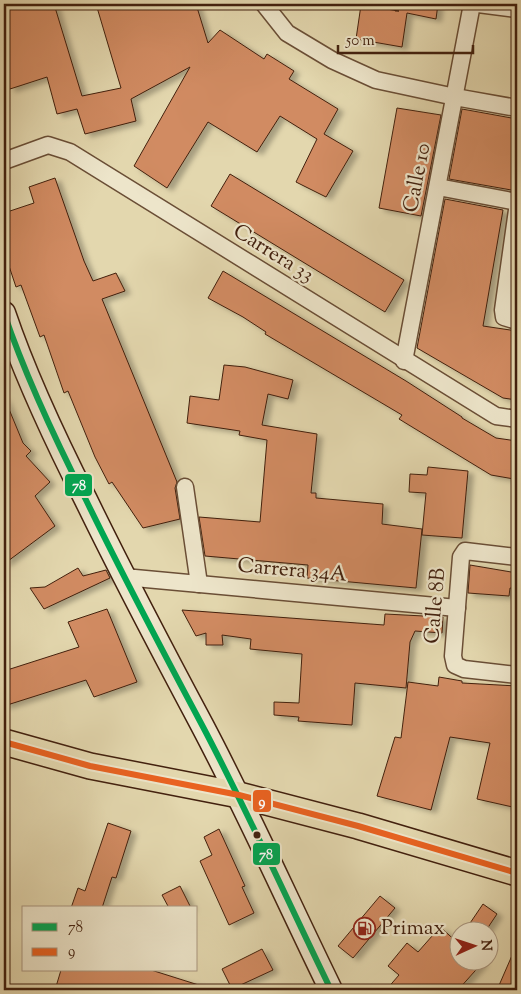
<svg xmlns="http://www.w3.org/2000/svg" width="521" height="994" font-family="'Sorts Mill Goudy',serif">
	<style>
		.building { fill: #d18b62; stroke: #42200e; filter: url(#shadow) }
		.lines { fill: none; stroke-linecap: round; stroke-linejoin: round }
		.minor-casing { stroke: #6a4e36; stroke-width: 19 }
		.secondary-casing { stroke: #42200e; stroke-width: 25 }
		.primary-casing { stroke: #42200e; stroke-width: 28 }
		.minor { stroke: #ede5ca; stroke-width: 16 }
		.secondary { stroke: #ede5ca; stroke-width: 22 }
		.primary { stroke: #e3d7ae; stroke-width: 25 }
		.bus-1-casing { stroke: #ede5ca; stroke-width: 10 }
		.bus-2-casing { stroke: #ede5ca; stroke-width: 10 }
		.bus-1 { stroke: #00a651; stroke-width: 6 }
		.bus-2 { stroke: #e96221; stroke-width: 6 }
		.bus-dot { fill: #42200e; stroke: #ede5ca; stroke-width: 2 }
		.labels { text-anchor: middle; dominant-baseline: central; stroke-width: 4.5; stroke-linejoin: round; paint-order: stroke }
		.street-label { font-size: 21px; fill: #42200e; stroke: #ede5ca }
		.poi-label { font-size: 21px; fill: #42200e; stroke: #ede5ca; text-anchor: start }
		.line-badge { stroke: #ede5ca; stroke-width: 2 }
		.badge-label { font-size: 14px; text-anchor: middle; font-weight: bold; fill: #fff }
	</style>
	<defs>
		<filter id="shadow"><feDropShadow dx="5.5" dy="3" stdDeviation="2.5" flood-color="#0004"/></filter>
	</defs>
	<rect width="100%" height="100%" fill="#e3d7ae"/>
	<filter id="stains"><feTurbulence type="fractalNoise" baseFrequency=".004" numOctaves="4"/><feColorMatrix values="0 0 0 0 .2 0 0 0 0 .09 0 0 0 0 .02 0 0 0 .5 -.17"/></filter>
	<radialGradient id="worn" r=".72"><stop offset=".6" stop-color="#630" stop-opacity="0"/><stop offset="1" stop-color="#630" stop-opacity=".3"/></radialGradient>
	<g class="building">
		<path d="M4,4H54L82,96L121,88L96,4H196L208,43L220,30L264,59L267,54L294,71L289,79L338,109L324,134L353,151L326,197L296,182L317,139L280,116L257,152L208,122L167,188L134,166L190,67L131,99L136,121L85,134L77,109L57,114L47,77L10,89L4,69Z"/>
		<path d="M396,4H438L436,19L407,13L402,47L356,39L361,5L399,11H395Z"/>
		<path d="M397,108L441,115L421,216L379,208Z"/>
		<path d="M462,109L517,119V191L449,179Z"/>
		<path d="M230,174L404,280L385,312L211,206Z"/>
		<path d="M55,178L84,261L93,281L116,273L125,291L102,299L177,482L175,488L180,519L143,528L112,482L109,484L95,457L68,391L64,393L44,335L40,337L21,285L16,287L4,251V213L34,203L29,187Z"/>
		<path d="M445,199L503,210L483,326L517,331V400L503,398L417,348Z"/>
		<path d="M223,271L406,381L462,417V418L496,438L517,441V458L514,479L491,475L399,419L402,415L265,334L266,332L243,317L208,298Z"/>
		<path d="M224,365L245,367L293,380L288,399L268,394L262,425L317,434L311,493H316V498L383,504L382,524L422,529L416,588L307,578L308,565L205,556L199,517L260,522L267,440L239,435L240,431L187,423L190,396L219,400Z"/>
		<path d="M4,397L23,443L31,451L26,456L50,482L35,496L55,526L4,564Z"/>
		<path d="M428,467L468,471L462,538L422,535L426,493L409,492L410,474L427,475Z"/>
		<path d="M470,565L517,573V589L510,588L509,596L468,593Z"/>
		<path d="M78,568L83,576L106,570L110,578L44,609L30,588L45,587Z"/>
		<path d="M107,609L137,682L94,697L86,680L4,706V671L79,647L68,622Z"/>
		<path d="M182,610L384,625L385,614L443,617L442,633L415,631L410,642L406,688L355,683L352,725L298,721L299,717L274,715V702L299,703L302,654L250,649L251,639L222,635L223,645H206V633L196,636Z"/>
		<path d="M439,677L462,681V683L517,686V808L477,799L490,743L450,737L431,810L377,796L395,737L401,738L408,682L438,686Z"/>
		<path d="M108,823L131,831L116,878L112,877L102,908H71L78,888L85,891Z"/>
		<path d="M219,829L245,886L242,887L254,913L229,925L200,861L212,855L204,837Z"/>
		<path d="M180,886L191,908H169L162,895Z"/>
		<path d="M380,896L395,908L353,958L338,946Z"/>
		<path d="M483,904L497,914L485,932H464Z"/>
		<path d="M440,927L458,943V962H483L458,990H386L399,975L388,966L407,943L418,952Z"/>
		<path d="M517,944V990H497Z"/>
		<path d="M262,949L273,970L232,989L222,969Z"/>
		<path d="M61,970H151L205,987V990H55Z"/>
	</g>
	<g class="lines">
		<defs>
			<g id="minor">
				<path d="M264,4L287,33L332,60L376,80L455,97L517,108"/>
				<path d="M478,4L517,9"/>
				<path d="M4,161L48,145L70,152L496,416L517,419"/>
				<path d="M438,187L517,202"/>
				<path d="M517,210L503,310L504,317L517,321"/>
				<path d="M404,361L472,4"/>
				<path d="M185,487L199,584"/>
				<path d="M517,557L465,551L461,557L453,656L455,665L464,669L517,675"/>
				<path d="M124,577L457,608"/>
			</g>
			<path id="secondary" d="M4,313C26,378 55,439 86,500C123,576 162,650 202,725C248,812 288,902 331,990"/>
			<path id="primary" d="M4,742L90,766L239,795L358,826L517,873"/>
		</defs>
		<use href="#minor" class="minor-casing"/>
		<use href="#secondary" class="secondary-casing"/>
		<use href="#primary" class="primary-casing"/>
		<use href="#minor" class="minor"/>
		<use href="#secondary" class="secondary"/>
		<use href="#primary" class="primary"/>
		<defs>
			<path id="bus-1" d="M4,313C26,378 55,439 86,500C123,576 162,650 202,725C248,812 288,902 331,990"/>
			<path id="bus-2" d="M4,742L90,766L239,795L358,826L517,873"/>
		</defs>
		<use href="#bus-1" class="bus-1-casing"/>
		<use href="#bus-2" class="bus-2-casing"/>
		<use href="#bus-1" class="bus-1"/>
		<use href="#bus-2" class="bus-2"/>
	</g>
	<defs>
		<symbol id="fuel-ring" viewBox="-11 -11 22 22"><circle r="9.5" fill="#ede5ca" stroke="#8f2418" stroke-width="1.5"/><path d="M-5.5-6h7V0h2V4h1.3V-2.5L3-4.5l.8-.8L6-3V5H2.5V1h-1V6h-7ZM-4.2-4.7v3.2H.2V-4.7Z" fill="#8f2418"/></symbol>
	</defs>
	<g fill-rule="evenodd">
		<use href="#fuel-ring" x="352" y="916" width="25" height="25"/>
	</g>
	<circle class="bus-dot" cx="257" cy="835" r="4.5"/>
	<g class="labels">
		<g class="street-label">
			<text transform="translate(418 178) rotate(-79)">Calle 10</text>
			<text transform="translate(273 254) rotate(32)">Carrera 33</text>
			<text transform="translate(292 571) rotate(5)">Carrera 34A</text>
			<text transform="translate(436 606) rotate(-85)">Calle 8B</text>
		</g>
		<g class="poi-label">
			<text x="381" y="929">Primax</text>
		</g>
	</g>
	<g class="line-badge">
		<rect x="64" y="473" width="29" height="24" rx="5" fill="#00a651"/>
		<rect x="252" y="789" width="20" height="24" rx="5" fill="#e96221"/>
		<rect x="252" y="842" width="29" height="24" rx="5" fill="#00a651"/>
	</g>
	<g class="badge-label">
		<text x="79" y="490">78</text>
		<text x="262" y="806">9</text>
		<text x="266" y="859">78</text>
	</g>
	<rect width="521" height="994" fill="none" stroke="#e3d7ae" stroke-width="20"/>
	<rect x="5" y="5" width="511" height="984" fill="none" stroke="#42200e" stroke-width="2.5"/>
	<rect x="10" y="10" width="501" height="974" fill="none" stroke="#42200e"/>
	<rect x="22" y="906" width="175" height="65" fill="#ede5ca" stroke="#a9967f"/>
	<rect x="32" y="923" width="25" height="8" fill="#00a651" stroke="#a9967f"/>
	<text x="68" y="932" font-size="15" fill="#42200e">78</text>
	<rect x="32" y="948" width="25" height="8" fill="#e96221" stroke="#a9967f"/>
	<text x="68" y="956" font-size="15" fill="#42200e">9</text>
	<g transform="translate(474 946) rotate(87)"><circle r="24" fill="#ede5ca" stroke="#a9967f"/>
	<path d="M0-4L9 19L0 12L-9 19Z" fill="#8f2418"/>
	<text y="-8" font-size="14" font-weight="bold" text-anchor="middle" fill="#42200e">N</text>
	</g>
	<path d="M338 45v8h135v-8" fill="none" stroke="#42200e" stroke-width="2.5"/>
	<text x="346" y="45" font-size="15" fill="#42200e" stroke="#ede5ca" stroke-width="4" paint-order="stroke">50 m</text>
	<rect width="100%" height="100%" filter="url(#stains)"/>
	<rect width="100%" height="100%" fill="url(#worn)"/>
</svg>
